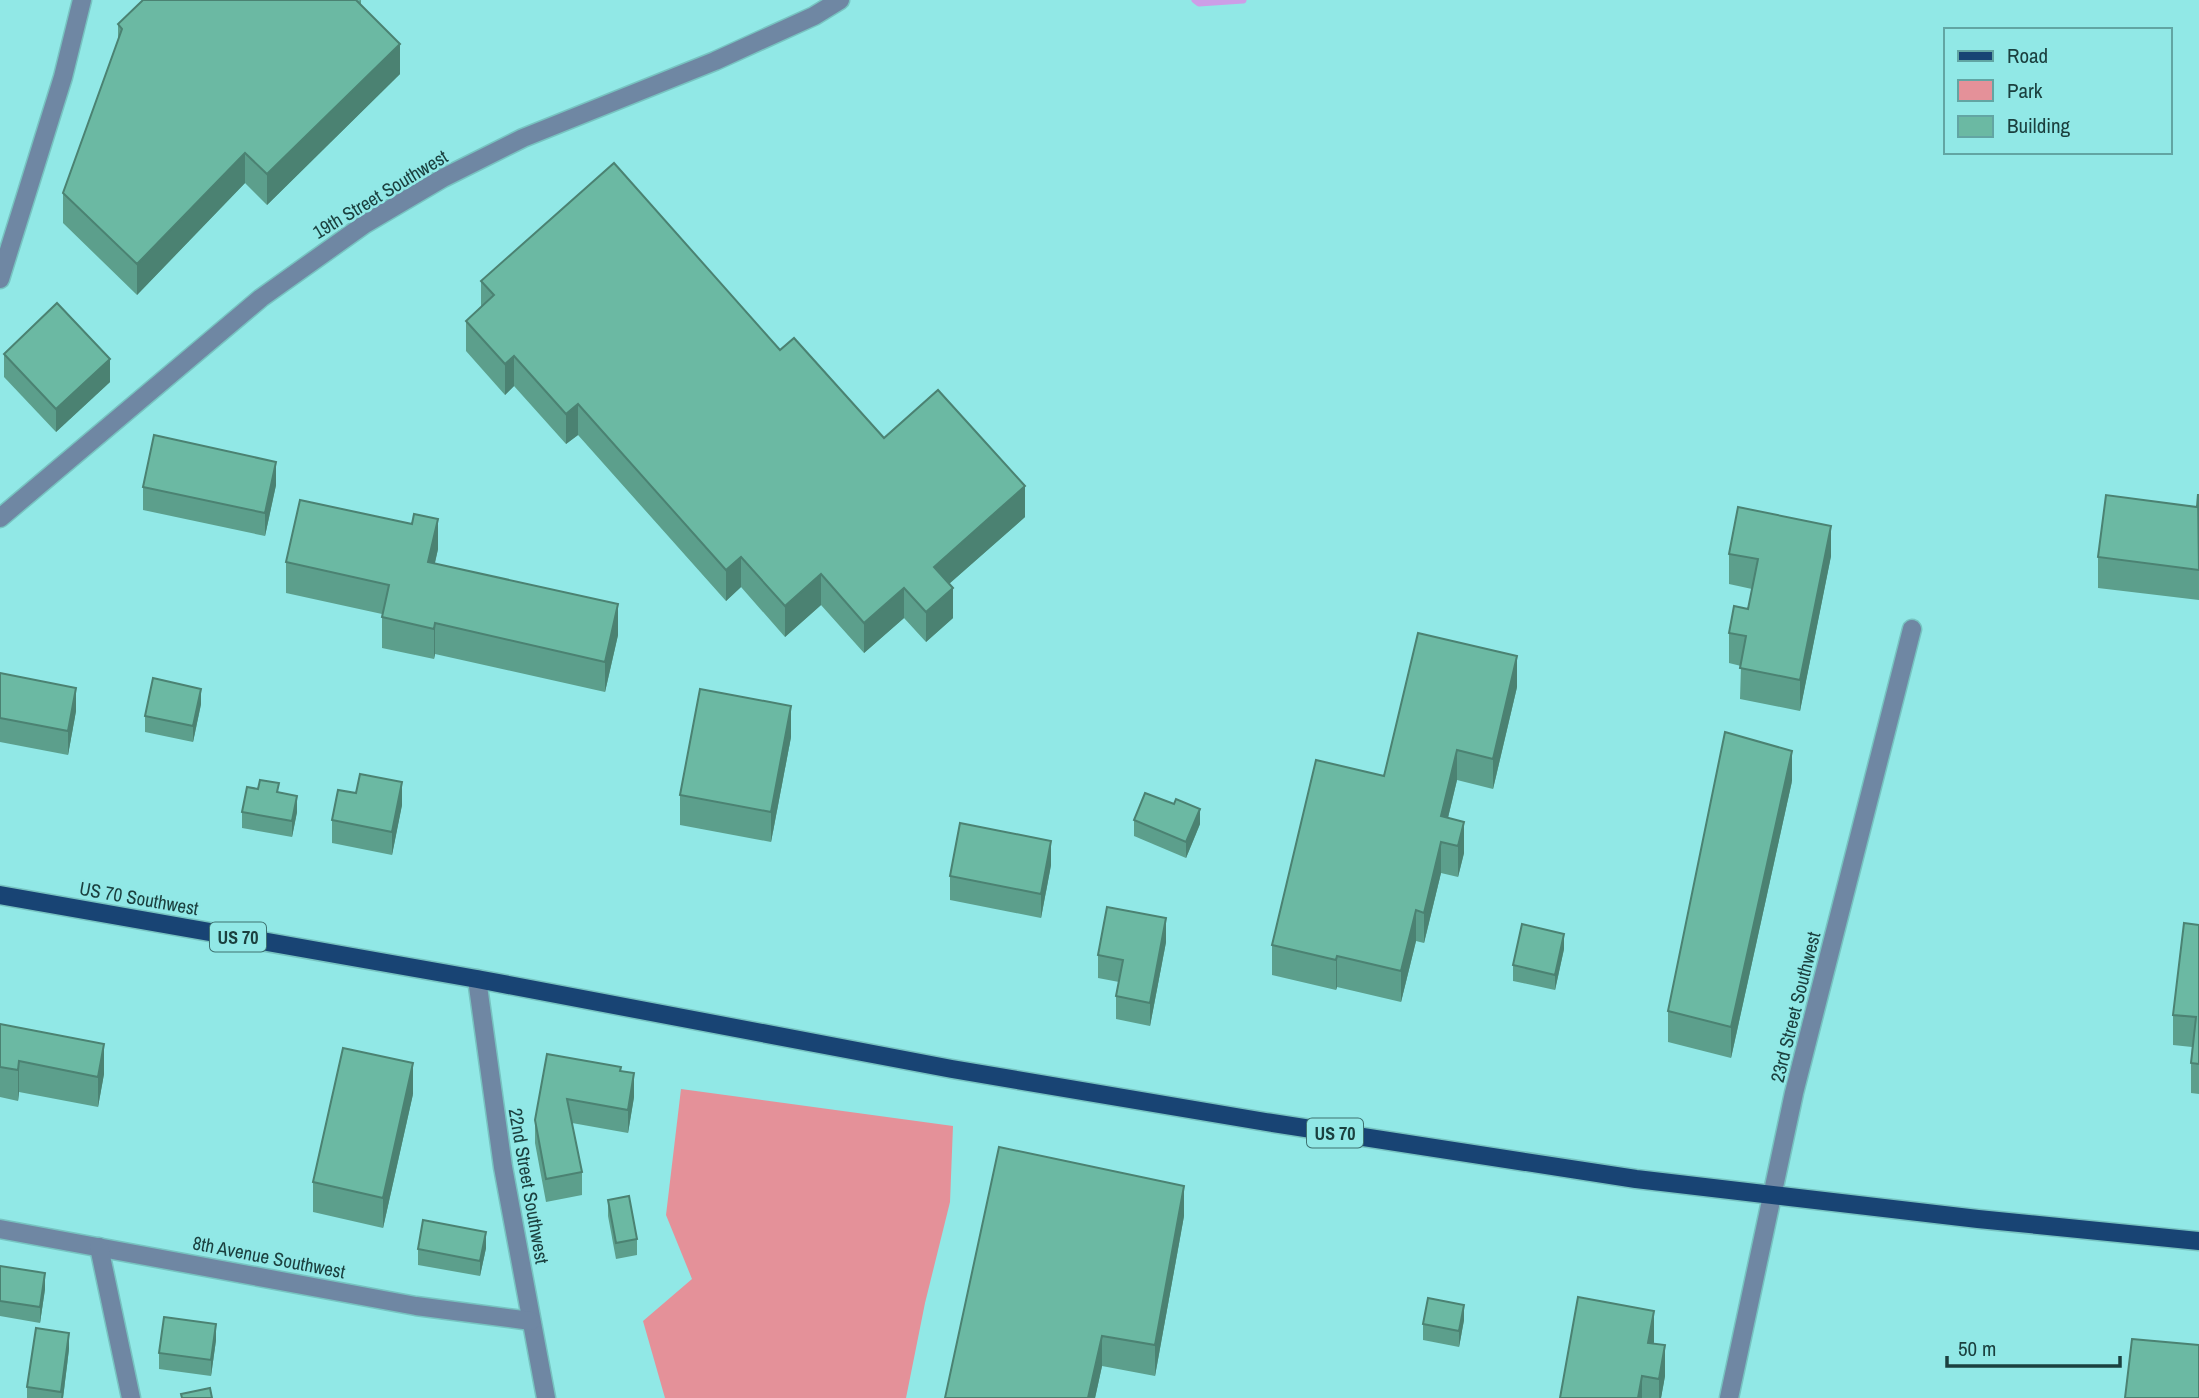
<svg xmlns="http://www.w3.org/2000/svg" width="2199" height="1398" font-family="'Archivo Narrow',sans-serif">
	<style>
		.green { fill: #e49199 }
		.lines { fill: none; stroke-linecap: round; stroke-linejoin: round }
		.stream { stroke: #cd9ee7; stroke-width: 7 }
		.minor-casing { stroke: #77c3c1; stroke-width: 21 }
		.major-casing { stroke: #77c3c1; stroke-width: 21 }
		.minor { stroke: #6f87a3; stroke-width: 18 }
		.major { stroke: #184474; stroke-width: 18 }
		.wall { fill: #5c9f8c }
		.shaded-wall { fill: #4b8272 }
		.building { fill: #6bb9a3; stroke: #4b8272; stroke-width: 2 }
		.labels { text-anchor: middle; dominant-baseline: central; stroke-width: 5; stroke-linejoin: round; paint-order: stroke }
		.shield { fill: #91e8e6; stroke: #3e7271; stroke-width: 2 }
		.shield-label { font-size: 18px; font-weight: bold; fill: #1b403f }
		.street-label { font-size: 19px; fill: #1b403f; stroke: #91e8e6 }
	</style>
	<rect width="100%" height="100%" fill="#91e8e6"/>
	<path class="green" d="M681,1089L953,1126L950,1202L925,1303L906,1398H665L643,1321L692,1279L666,1215Z"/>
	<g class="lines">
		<path class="stream" d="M1195,0L1199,3L1243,0"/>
		<defs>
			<g id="minor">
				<path d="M0,279L63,77L82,0"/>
				<path d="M0,518L261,298L365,224L443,178L523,138L715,61L814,16L840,0"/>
				<path d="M477,979L503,1167L546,1398"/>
				<path d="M0,1229L416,1306L531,1321"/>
				<path d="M99,1247L131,1398"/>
				<path d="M1729,1398L1794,1093L1912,629"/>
			</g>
			<path id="major" d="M0,895L477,979L952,1069L1266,1122L1636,1179L1978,1219L2199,1241"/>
		</defs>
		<use href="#minor" class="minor-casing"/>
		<use href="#major" class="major-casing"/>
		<use href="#minor" class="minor"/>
		<use href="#major" class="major"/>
	</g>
	<g class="wall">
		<path d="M361,0V5L400,74L267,205L245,183L137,295L63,223V193L118,40V24Z"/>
		<path d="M481,281L780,350L884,438L1025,517L949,584L953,618L926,642L904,618L864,653L821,605L785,637L741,587L726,601L578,435L566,444L514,386L505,395L466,351V321L481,307Z"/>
		<path d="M4,354L110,382L56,432L4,377Z"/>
		<path d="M276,485L265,536L143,510V487Z"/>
		<path d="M2199,494V600L2098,588V557L2197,507Z"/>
		<path d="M412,524L438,549L435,563L618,635L605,692L435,654L434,659L382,648V614L286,593V562Z"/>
		<path d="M1729,554L1831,556L1800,711L1740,699L1741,666L1729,663V633L1748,609L1752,589L1729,584Z"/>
		<path d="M0,673L76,711L68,755L0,742Z"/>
		<path d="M1517,687L1493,789L1457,780L1448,818L1464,853L1458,877L1441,873L1424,943L1416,941L1401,1002L1337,987L1336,990L1272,975V945L1384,776Z"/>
		<path d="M201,704L193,742L145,732V716Z"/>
		<path d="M791,737L771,842L680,825V795Z"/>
		<path d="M1792,781L1731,1058L1668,1042V1011Z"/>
		<path d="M279,793L297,812L292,837L242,828V812Z"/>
		<path d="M402,805L392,855L332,843V820Z"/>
		<path d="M1134,820L1200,824L1186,858L1134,836Z"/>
		<path d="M1051,865L1041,918L950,900V876Z"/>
		<path d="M2199,925V1094L2191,1093V1063L2192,1047L2173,1045V1015Z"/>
		<path d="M1166,942L1150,1026L1116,1019V996L1119,982L1098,978V955Z"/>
		<path d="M1564,949L1555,990L1513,981V965Z"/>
		<path d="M0,1024L104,1074L98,1107L19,1092L18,1101L0,1097Z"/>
		<path d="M547,1054L621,1071L634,1097L628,1133L572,1123L582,1172V1195L546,1202L535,1143V1120Z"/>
		<path d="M413,1094L383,1228L313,1212V1182Z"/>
		<path d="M608,1200L637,1239V1255L616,1259L608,1216Z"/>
		<path d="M1184,1216L1155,1376L1102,1366L1095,1398H945Z"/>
		<path d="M486,1248L480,1276L418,1265V1249Z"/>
		<path d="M0,1266L45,1289L40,1323L0,1316Z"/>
		<path d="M1464,1320L1459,1347L1423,1340V1324Z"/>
		<path d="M216,1340L211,1376L159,1369V1353Z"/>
		<path d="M1654,1343L1665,1376L1661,1398H1560Z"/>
		<path d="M69,1349L63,1398H27V1387Z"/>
	</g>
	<g class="shaded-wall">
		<path d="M400,44V74L267,205V174Z"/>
		<path d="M245,153V183L137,295V264Z"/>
		<path d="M514,356V386L505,395V364Z"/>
		<path d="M110,359V382L56,432V409Z"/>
		<path d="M578,404V435L566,444V414Z"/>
		<path d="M276,462V485L265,536V513Z"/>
		<path d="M1025,486V517L934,597V567Z"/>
		<path d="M438,519V549L428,592V562Z"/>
		<path d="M1831,526V556L1800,711V680Z"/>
		<path d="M741,557V587L726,601V570Z"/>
		<path d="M821,574V605L785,637V606Z"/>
		<path d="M904,588V618L864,653V623Z"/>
		<path d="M953,588V618L926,642V612Z"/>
		<path d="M618,604V635L605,692V662Z"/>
		<path d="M435,623V654L434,659V629Z"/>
		<path d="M1517,656V687L1493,789V759Z"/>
		<path d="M76,688V711L68,755V731Z"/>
		<path d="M201,689V704L193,742V726Z"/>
		<path d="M791,706V737L771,842V812Z"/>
		<path d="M1457,750V780L1442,842L1441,816Z"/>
		<path d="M1792,751V781L1731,1058V1027Z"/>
		<path d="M402,782V805L392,855V832Z"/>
		<path d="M297,796V812L292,837V821Z"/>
		<path d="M1200,809V824L1186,858V842Z"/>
		<path d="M1464,822V853L1458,877V846Z"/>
		<path d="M1051,841V865L1041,918V894Z"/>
		<path d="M1441,842V873L1424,943V913Z"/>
		<path d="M1416,910V941L1401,1002V971Z"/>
		<path d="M1166,918V942L1150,1026V1003Z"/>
		<path d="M1564,934V949L1555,990V975Z"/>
		<path d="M1337,956V987L1336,990V960Z"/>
		<path d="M104,1044V1074L98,1107V1077Z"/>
		<path d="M19,1061V1092L18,1101V1070Z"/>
		<path d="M413,1063V1094L383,1228V1198Z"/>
		<path d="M634,1073V1097L628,1133V1110Z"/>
		<path d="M1184,1186V1216L1155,1376V1345Z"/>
		<path d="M486,1232V1248L480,1276V1261Z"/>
		<path d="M45,1273V1289L40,1323V1307Z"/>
		<path d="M1464,1305V1320L1459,1347V1331Z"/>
		<path d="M1654,1311V1342L1648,1373V1343Z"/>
		<path d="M216,1324V1340L211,1376V1360Z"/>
		<path d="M69,1333V1349L63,1398H61Z"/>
		<path d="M1102,1336V1366L1095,1398H1088Z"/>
		<path d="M1665,1345V1376L1661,1398H1659V1379Z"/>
		<path d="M1642,1376V1398H1638Z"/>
	</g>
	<g class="building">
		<path d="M143,0H356L400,44L267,174L245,153L137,264L63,193L122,29L118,24Z"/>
		<path d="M614,163L780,350L794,338L884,438L938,390L1025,486L934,567L953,588L926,612L904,588L864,623L821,574L785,606L741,557L726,570L578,404L566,414L514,356L505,364L466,321L494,295L481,281Z"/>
		<path d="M57,303L110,359L56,409L4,354Z"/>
		<path d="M154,435L276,462L265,513L143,487Z"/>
		<path d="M2198,494L2199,570L2098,557L2106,495L2197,507Z"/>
		<path d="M300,500L412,524L414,514L438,519L428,562L618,604L605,662L435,623L434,629L382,617L389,585L286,562Z"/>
		<path d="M1738,507L1831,526L1800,680L1740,668L1746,636L1729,633L1734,606L1748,609L1758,559L1729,554Z"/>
		<path d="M1418,633L1517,656L1493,759L1457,750L1441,816L1464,822L1458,846L1441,842L1424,913L1416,910L1401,971L1337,956L1336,960L1272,945L1316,760L1384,776Z"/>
		<path d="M0,673L76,688L68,731L0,718Z"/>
		<path d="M153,678L201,689L193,726L145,716Z"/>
		<path d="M700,689L791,706L771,812L680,795Z"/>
		<path d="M1725,732L1792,751L1731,1027L1668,1011Z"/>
		<path d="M360,774L402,782L392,832L332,820L338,790L356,793Z"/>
		<path d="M260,780L279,783L277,792L297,796L292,821L242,812L247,787L258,789Z"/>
		<path d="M1145,793L1174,804L1176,799L1200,809L1186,842L1134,820Z"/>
		<path d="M960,823L1051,841L1041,894L950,876Z"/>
		<path d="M1107,907L1166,918L1150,1003L1116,996L1123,960L1098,955Z"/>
		<path d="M2184,923L2199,925V1064L2191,1063L2196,1017L2173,1015Z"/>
		<path d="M1522,924L1564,934L1555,975L1513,965Z"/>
		<path d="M0,1024L104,1044L98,1077L19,1061L18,1070L0,1067Z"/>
		<path d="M343,1048L413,1063L383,1198L313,1182Z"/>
		<path d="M547,1054L621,1067L620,1071L634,1073L628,1110L567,1099L582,1172L546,1179L535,1120Z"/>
		<path d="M999,1147L1184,1186L1155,1345L1102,1336L1088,1398H945Z"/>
		<path d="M629,1196L637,1239L616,1243L608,1200Z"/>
		<path d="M423,1220L486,1232L480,1261L418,1249Z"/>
		<path d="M0,1266L45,1273L40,1307L0,1301Z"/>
		<path d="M1578,1297L1654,1311L1648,1343L1665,1345L1659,1379L1642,1376L1638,1398H1560Z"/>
		<path d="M1428,1298L1464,1305L1459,1331L1423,1324Z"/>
		<path d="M164,1317L216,1324L211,1360L159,1353Z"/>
		<path d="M36,1328L69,1333L61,1392L27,1387Z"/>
		<path d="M2132,1339L2199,1345V1398H2125Z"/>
		<path d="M210,1388L212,1398H182L181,1394Z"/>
	</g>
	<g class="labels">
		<g class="shield">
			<rect x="210" y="922.5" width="56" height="29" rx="5"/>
			<rect x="1307" y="1118.5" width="56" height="29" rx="5"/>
		</g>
		<g class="shield-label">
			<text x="238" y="937">US 70</text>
			<text x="1335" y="1133">US 70</text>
		</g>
		<g class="street-label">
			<text transform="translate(380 194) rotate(-31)">19th Street Southwest</text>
			<text transform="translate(139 898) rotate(10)">US 70 Southwest</text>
			<text transform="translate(1795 1007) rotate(-76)">23rd Street Southwest</text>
			<text transform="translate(529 1186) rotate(80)">22nd Street Southwest</text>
			<text transform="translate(269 1257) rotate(11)">8th Avenue Southwest</text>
		</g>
	</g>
	<rect x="1944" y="28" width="228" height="126" fill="#91e8e6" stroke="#62a5a3" stroke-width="2"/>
	<rect x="1958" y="51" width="35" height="10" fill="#184474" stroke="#62a5a3" stroke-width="2"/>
	<text x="2007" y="63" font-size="21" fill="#1b403f">Road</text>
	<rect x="1958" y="80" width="35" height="21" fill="#e49199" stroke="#62a5a3" stroke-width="2"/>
	<text x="2007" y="98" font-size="21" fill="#1b403f">Park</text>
	<rect x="1958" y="116" width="35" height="21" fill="#6bb9a3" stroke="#62a5a3" stroke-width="2"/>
	<text x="2007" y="133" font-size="21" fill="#1b403f">Building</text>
	<path d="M1947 1356v10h173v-10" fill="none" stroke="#1b403f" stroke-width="3.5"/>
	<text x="1958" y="1356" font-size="21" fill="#1b403f" stroke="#91e8e6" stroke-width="5" paint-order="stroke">50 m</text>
</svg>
